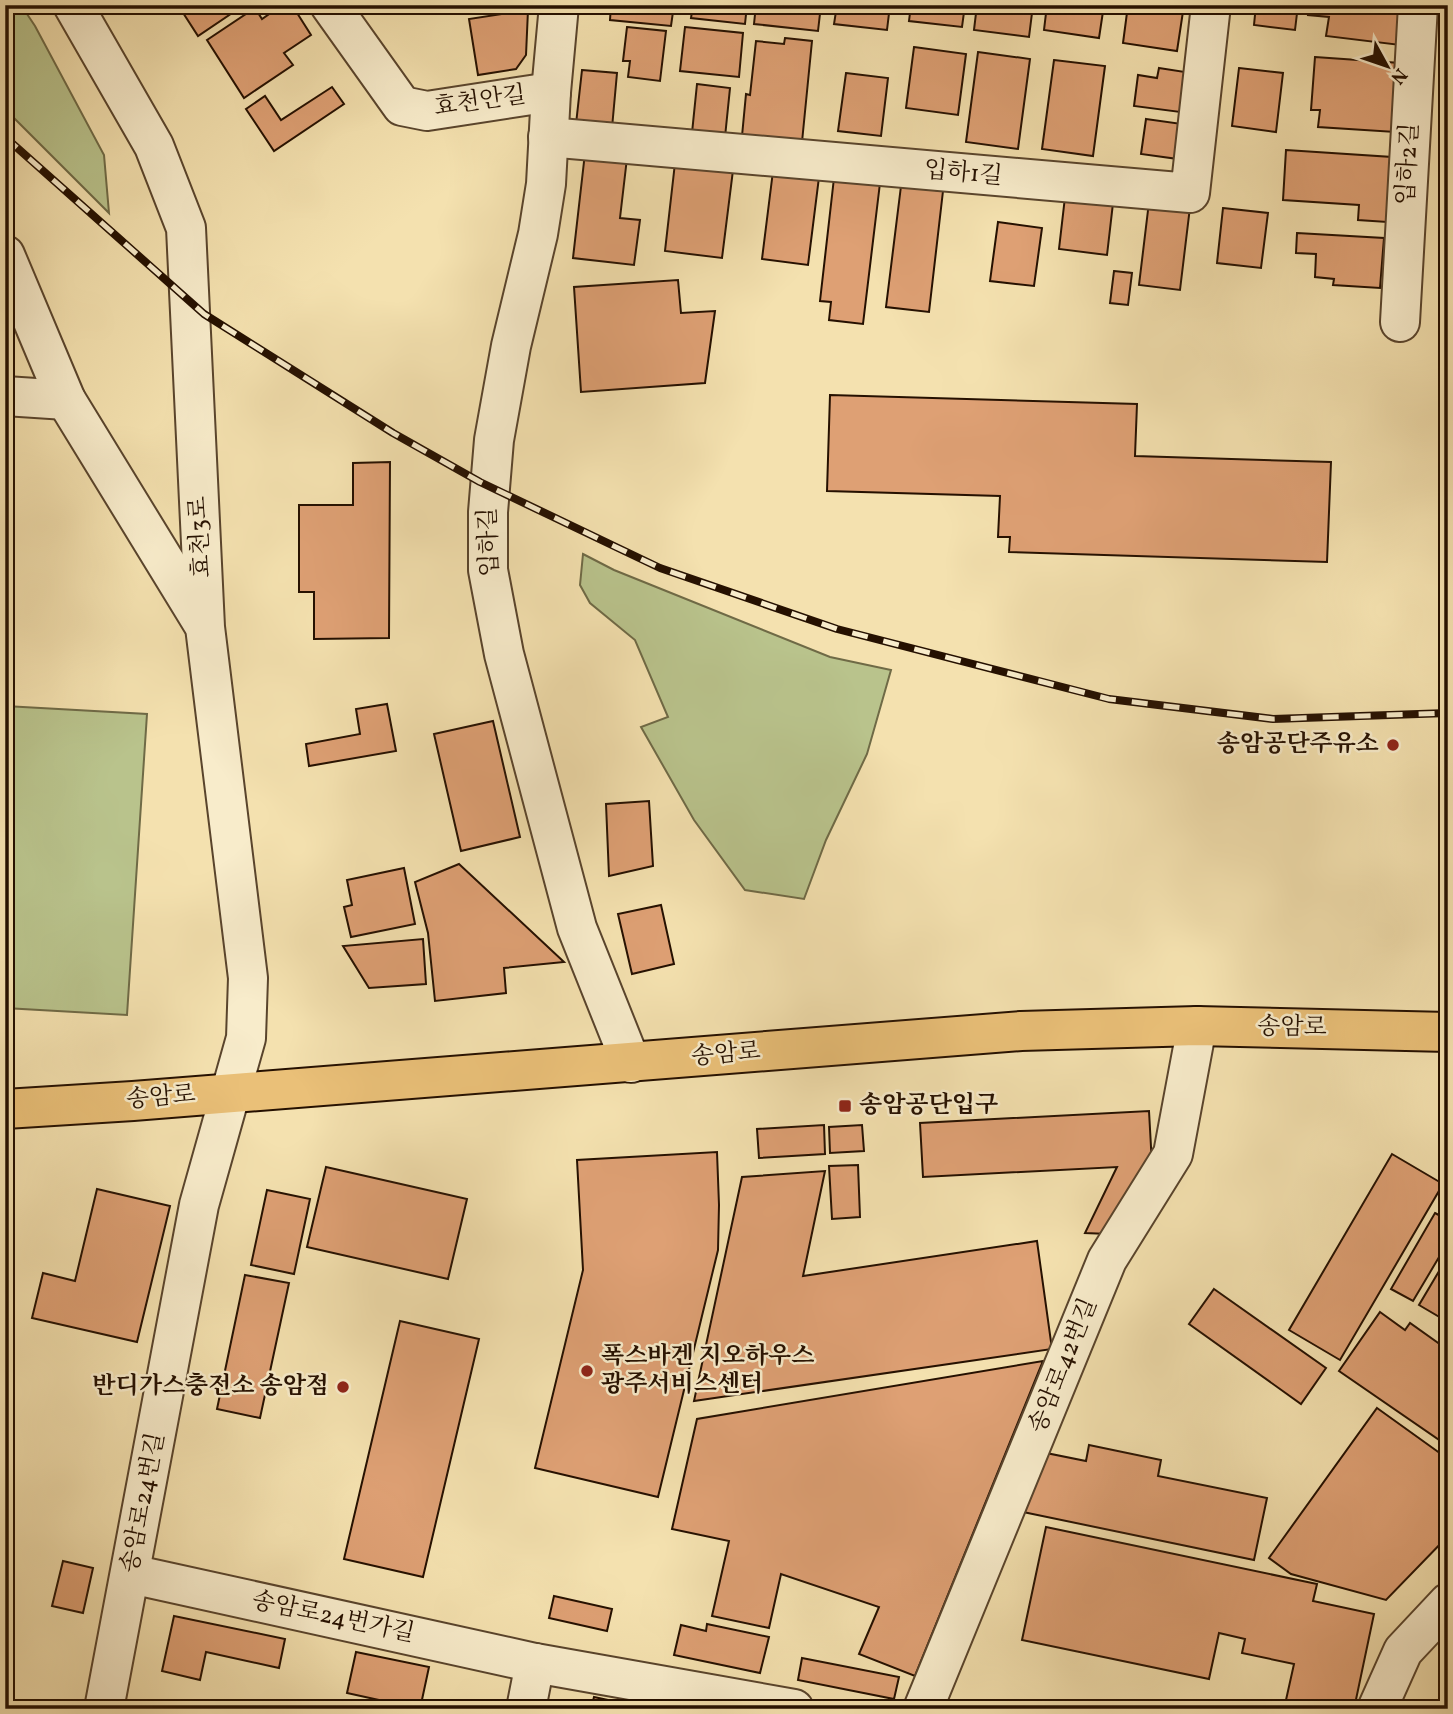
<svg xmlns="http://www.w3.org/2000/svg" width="1453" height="1714" font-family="Vollkorn,'Noto Serif KR',serif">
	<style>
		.green { fill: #b9c38c; stroke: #6f6a46; stroke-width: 2 }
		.building { fill: #dea074; stroke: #251000; stroke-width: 2 }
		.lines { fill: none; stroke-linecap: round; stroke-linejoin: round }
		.minor-casing { stroke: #59442c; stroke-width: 42 }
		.major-casing { stroke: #251000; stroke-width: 42 }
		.minor { stroke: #f8eccb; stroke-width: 38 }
		.major { stroke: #eac078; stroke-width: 38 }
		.rail-casing { stroke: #251000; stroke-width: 8 }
		.rail { stroke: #f8eccb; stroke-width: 5; stroke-dasharray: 16; stroke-linecap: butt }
		.poi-dot { fill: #8f2418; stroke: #f8eccb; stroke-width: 2.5 }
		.labels { text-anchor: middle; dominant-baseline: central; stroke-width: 5; stroke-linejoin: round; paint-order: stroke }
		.street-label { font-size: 24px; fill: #251000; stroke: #f8eccb }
		.poi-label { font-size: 24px; font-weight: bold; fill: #251000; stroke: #f8eccb; text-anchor: end }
	</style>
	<rect width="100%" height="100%" fill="#f4e1af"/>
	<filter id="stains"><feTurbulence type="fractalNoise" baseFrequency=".00286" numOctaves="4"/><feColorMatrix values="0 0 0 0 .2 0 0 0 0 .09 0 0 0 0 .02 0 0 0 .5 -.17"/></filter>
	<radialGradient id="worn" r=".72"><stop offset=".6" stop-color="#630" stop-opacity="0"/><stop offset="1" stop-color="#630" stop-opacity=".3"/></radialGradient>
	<g class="green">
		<path d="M5,5H21L35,26L104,155L109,213L5,109Z"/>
		<path d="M583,554L614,570L830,657L891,670L867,754L826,840L804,899L745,890L694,820L641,727L668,717L635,640L590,603L580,585Z"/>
		<path d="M5,706L147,714L127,1015L5,1008Z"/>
	</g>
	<g class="building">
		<path d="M178,5H244L198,36Z"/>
		<path d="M282,5H292L311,35L284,53L293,65L244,98L207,40L255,8L262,19Z"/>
		<path d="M611,5H674L671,26L610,20Z"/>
		<path d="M693,5H747L745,24L691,18Z"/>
		<path d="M756,5H821L818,31L754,24Z"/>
		<path d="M837,5H890L887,30L834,24Z"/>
		<path d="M911,5H965L962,27L909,21Z"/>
		<path d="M977,5H1033L1029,37L974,30Z"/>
		<path d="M1047,5H1104L1099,38L1044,30Z"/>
		<path d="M1128,5H1184L1177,51L1123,43Z"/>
		<path d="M1256,5H1298L1295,30L1254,25Z"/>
		<path d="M1309,5H1404L1400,45L1326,36L1329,17L1308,15Z"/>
		<path d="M528,10L526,55L516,69L478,75L469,19Z"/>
		<path d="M627,27L666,31L660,81L628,77L630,61H623Z"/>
		<path d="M685,27L743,33L739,77L680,71Z"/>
		<path d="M785,38L812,41L802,142L742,136L746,94L750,95L756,41L784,44Z"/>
		<path d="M914,47L966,54L958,115L906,108Z"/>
		<path d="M978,52L1030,59L1018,149L966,142Z"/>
		<path d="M1315,57L1400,63L1395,132L1318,127L1320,110H1311Z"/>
		<path d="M1054,60L1105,66L1093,156L1042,149Z"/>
		<path d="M1159,68L1185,72L1180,112L1134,106L1138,75L1157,78Z"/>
		<path d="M1239,68L1283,73L1276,132L1232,126Z"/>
		<path d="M582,70L617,73L612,128L576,124Z"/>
		<path d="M846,73L888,78L881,136L838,131Z"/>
		<path d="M697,84L730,88L725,137L692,133Z"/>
		<path d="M332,87L344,104L274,151L246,109L265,96L281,120Z"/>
		<path d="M1146,119L1182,124L1178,159L1141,154Z"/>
		<path d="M1286,150L1392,157L1387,222L1358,220L1359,205L1283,200Z"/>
		<path d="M585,153L627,158L620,218L640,220L634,265L573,258Z"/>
		<path d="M675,163L733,170L722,258L665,251Z"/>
		<path d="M773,171L819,177L808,265L762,259Z"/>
		<path d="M834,178L880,183L863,324L829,320L831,302L820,301Z"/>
		<path d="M901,186L943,191L929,312L886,307Z"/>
		<path d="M1065,197L1113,203L1107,255L1059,249Z"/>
		<path d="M1149,202L1190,207L1180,290L1139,285Z"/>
		<path d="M1223,208L1268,213L1261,268L1217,263Z"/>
		<path d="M998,222L1042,228L1034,286L990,281Z"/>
		<path d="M1297,233L1384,238L1380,288L1333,285L1334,279L1315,277L1316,254L1296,253Z"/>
		<path d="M1114,271L1132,273L1128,305L1110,303Z"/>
		<path d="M678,280L681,313L715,311L705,383L581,392L574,287Z"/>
		<path d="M830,395L1137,404L1135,456L1331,462L1327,562L1009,552L1010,537H998L1000,496L827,491Z"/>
		<path d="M390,462L389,638L314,639V592H299V505H353V463Z"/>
		<path d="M387,704L396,751L309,766L306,744L360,734L356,709Z"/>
		<path d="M493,721L520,837L461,851L434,734Z"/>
		<path d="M649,801L653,866L609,876L606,804Z"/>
		<path d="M459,864L564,962L504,968L506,993L435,1001L428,933L415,882Z"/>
		<path d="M404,868L415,924L351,937L344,907L352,905L347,880Z"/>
		<path d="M661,905L674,964L632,974L618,914Z"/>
		<path d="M423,939L426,984L369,988L343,946Z"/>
		<path d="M1149,1111L1152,1165L1109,1234L1085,1233L1117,1167L923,1177L920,1123Z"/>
		<path d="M824,1125L825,1154L759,1158L757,1129Z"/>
		<path d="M862,1125L864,1151L830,1153L829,1127Z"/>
		<path d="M717,1152L719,1205L718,1250L658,1497L535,1468L583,1270L577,1160Z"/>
		<path d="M1392,1154L1443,1184L1340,1360L1289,1330Z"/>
		<path d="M858,1165L860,1217L832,1219L829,1166Z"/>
		<path d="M326,1167L467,1199L448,1279L307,1247Z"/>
		<path d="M825,1171L803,1276L1037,1241L1052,1349L694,1401L742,1177Z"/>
		<path d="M97,1189L170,1206L137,1342L32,1318L43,1273L75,1281Z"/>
		<path d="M267,1190L310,1199L294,1274L251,1265Z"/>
		<path d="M1435,1213L1448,1220V1242L1413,1301L1391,1289Z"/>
		<path d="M1448,1256V1322L1419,1305Z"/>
		<path d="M245,1275L289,1283L260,1418L217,1409Z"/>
		<path d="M1214,1289L1326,1368L1301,1404L1189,1324Z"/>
		<path d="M1380,1312L1405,1330L1410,1323L1448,1350V1446L1339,1371Z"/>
		<path d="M400,1321L479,1339L423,1577L344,1559Z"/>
		<path d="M1043,1361L915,1676L859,1654L879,1607L781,1574L769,1628L712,1616L729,1541L672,1529L697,1419Z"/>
		<path d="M1377,1408L1448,1459V1536L1386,1600L1291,1574L1269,1558Z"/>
		<path d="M1089,1445L1161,1460L1158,1476L1267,1498L1254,1560L1023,1512L1046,1453L1086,1461Z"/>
		<path d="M1046,1527L1317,1584L1313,1601L1374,1614L1354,1709H1284L1294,1664L1242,1653L1245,1639L1219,1633L1209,1679L1022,1640Z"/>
		<path d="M63,1561L93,1568L83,1613L52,1606Z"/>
		<path d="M554,1596L612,1609L607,1631L549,1618Z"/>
		<path d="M174,1616L285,1639L279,1668L206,1652L200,1680L162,1671Z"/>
		<path d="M707,1624L769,1637L760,1673L674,1655L681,1625L706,1631Z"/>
		<path d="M356,1652L429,1667L420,1709L347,1693Z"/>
		<path d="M802,1658L899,1677L894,1699L798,1680Z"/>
		<path d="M594,1697L650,1709H591Z"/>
	</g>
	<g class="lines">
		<defs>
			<g id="minor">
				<path d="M73,5L154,146L186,228L205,627L248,978L246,1038L199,1205L104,1709"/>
				<path d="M330,5L402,106L427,111L551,92"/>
				<path d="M559,5L551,92L546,184L538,234L511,346L494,440L488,512V570L504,654L577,928L631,1063"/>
				<path d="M548,137L1190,193L1211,5"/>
				<path d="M5,255L66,400L202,622"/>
				<path d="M1400,322L1418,5"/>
				<path d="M5,396L66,400"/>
				<path d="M131,1574L535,1663L794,1709"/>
				<path d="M526,1709L535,1663"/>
				<path d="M923,1709L1107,1260L1173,1154L1197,1026"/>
				<path d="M1377,1709L1403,1651L1448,1603"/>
			</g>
			<path id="major" d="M5,1109L133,1101L1021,1031L1197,1026L1448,1032"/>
		</defs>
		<use href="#minor" class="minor-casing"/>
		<use href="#major" class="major-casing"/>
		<use href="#minor" class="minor"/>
		<use href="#major" class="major"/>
		<defs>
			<path id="rail" d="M5,137L204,314L393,433L480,482L660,568L837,629L1109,699L1273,719L1448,713"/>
		</defs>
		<use href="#rail" class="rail-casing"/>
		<use href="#rail" class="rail"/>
	</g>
	<g class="poi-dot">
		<circle cx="1393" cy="745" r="7"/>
		<rect x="838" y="1099" width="14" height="14" rx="3.5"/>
		<circle cx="587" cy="1371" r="7"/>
		<circle cx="343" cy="1387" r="7"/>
	</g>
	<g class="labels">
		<g class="street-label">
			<text transform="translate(480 102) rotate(-8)">효천안길</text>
			<text transform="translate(1409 164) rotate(-87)">입하2길</text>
			<text transform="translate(963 174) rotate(5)">입하1길</text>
			<text transform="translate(201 537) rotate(-93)">효천3로</text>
			<text transform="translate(490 542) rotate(-92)">입하길</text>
			<text transform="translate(1292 1028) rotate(1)">송암로</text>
			<text transform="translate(726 1055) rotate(-5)">송암로</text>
			<text transform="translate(161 1098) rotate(-5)">송암로</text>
			<text transform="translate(1064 1366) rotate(-68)">송암로42번길</text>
			<text transform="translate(144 1503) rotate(-79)">송암로24번길</text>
			<text transform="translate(333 1618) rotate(12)">송암로24번가길</text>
		</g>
		<g class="poi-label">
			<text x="1379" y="745">송암공단주유소</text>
			<text x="859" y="1106" text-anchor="start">송암공단입구</text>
			<text x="601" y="1357" text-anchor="start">폭스바겐 지오하우스<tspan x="601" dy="28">광주서비스센터</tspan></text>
			<text x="329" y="1387">반디가스충전소 송암점</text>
		</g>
	</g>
	<rect width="1453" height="1714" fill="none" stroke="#f4e1af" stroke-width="28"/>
	<rect x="7" y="7" width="1439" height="1700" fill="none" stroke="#251000" stroke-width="3.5"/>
	<rect x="14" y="14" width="1425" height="1686" fill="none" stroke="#251000" stroke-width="2"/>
	<g transform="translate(1387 66) rotate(130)" stroke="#f8eccb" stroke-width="5" paint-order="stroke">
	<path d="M0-5L12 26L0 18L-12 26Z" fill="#251000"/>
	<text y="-10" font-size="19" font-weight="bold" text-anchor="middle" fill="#251000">N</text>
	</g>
	<rect width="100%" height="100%" filter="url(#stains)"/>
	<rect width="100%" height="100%" fill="url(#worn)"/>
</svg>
